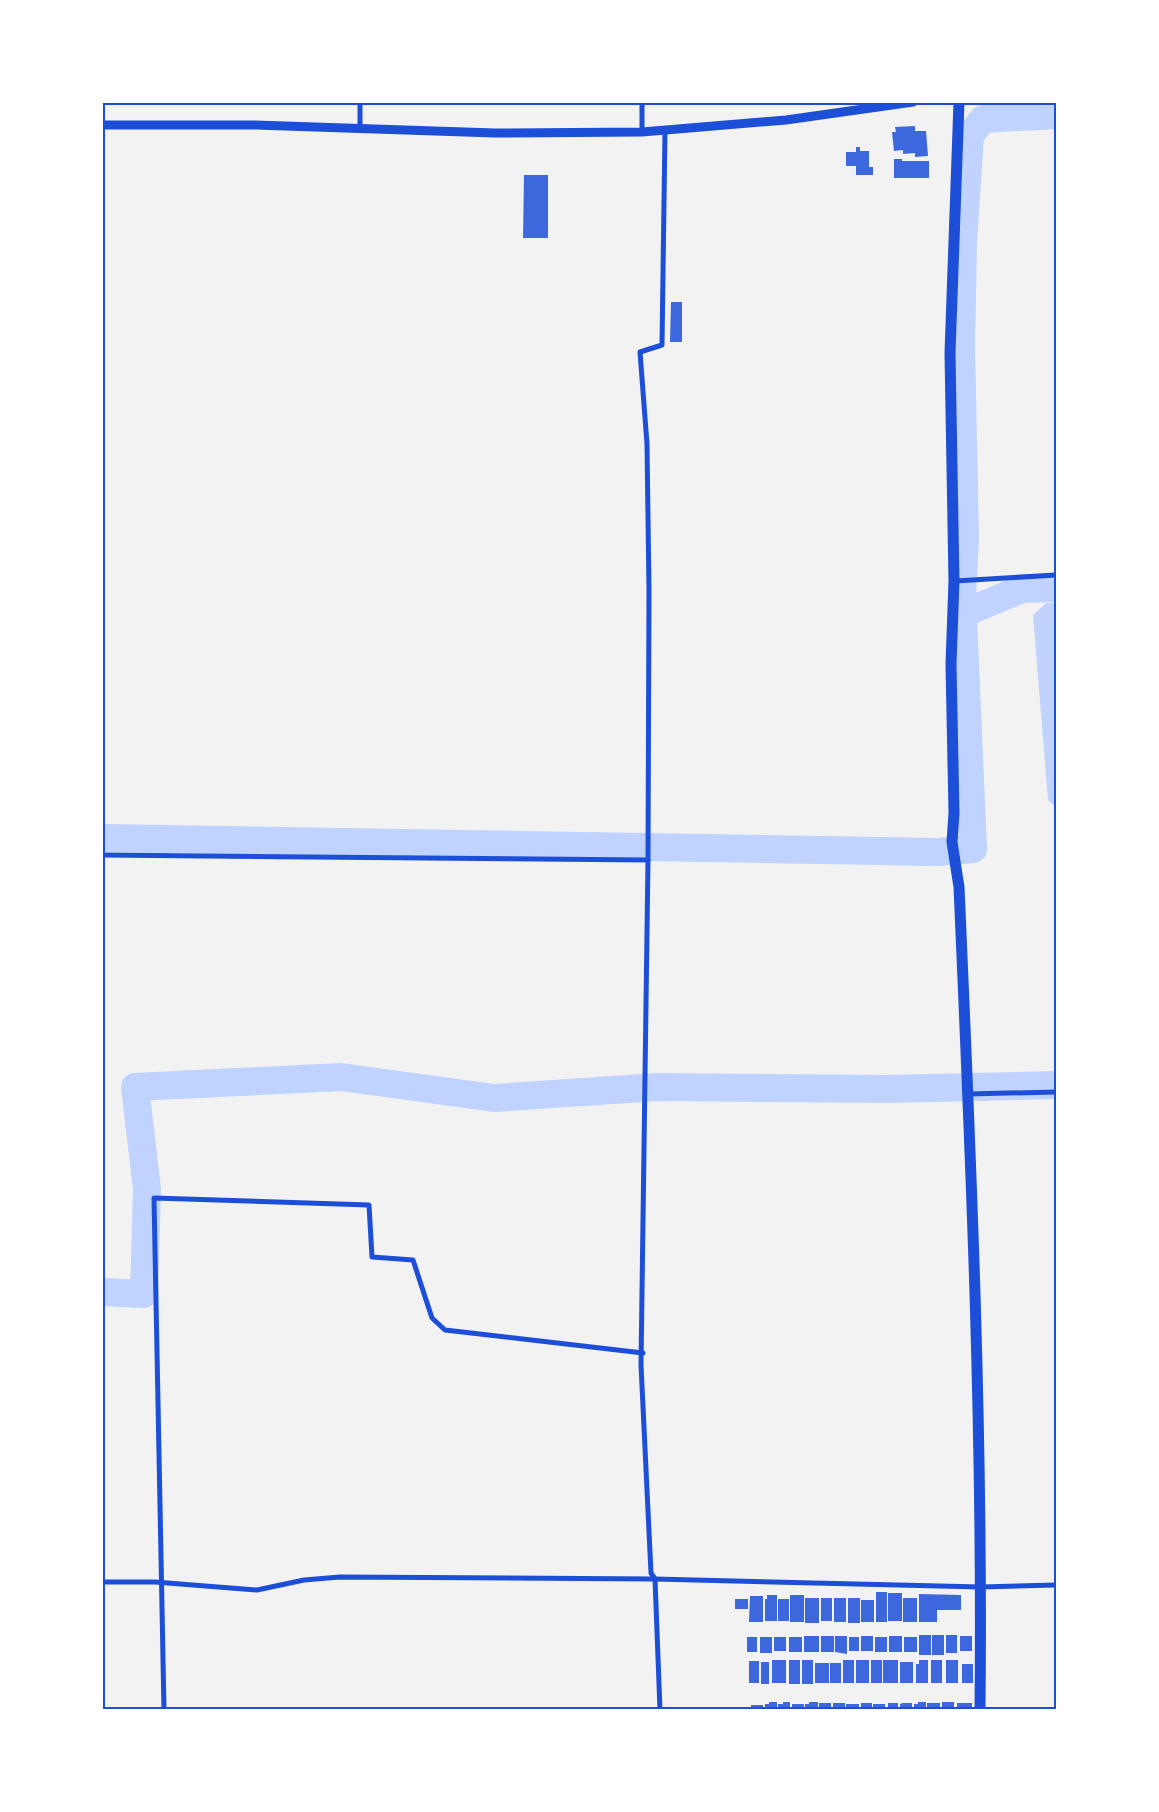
<svg xmlns="http://www.w3.org/2000/svg" width="1159" height="1812" font-family="Rubik,sans-serif">
	<style>
		.water { fill: #bfd3fe }
		.lines { fill: none; stroke-linecap: round; stroke-linejoin: round }
		.river { stroke: #bfd3fe; stroke-width: 28 }
		.building { fill: #3d67dc }
		.minor { stroke: #1d4ed8; stroke-width: 5 }
		.tertiary { stroke: #1d4ed8; stroke-width: 9 }
		.primary { stroke: #1d4ed8; stroke-width: 11 }
		.neatline { fill: none; stroke: #1d4ed8; stroke-width: 2 }
	</style>
	<rect width="100%" height="100%" fill="#f2f2f2"/>
	<path class="water" d="M1046,603H1056V808L1048,800L1033,615Z"/>
	<g class="lines">
		<g class="river">
			<path d="M964,613L1022,589L1056,588"/>
			<path d="M102,838L937,852L973,849L962,596L965,539L961,346L963,242L970,135L983,119L1056,115"/>
			<path d="M102,1292L144,1294L147,1189L135,1087L341,1077L494,1098L658,1087L887,1089L1056,1085"/>
		</g>
	</g>
	<g class="building">
		<path d="M915,126V131H926L928,156L915,157V153L903,154V150L894,151L892,132H896L895,127Z"/>
		<path d="M856,147H860V151H869V167H873V175H856V166H846V152H856Z"/>
		<path d="M894,159H902V161H929V178H894Z"/>
		<path d="M524,175H548V238H523Z"/>
		<path d="M671,302H682V342H670Z"/>
		<rect x="876" y="1592" width="11" height="30"/>
		<rect x="888" y="1593" width="14" height="28"/>
		<path d="M919,1594L961,1595V1610H937V1622H919Z"/>
		<path d="M767,1595H777V1621H765V1599H767Z"/>
		<rect x="790" y="1595" width="14" height="27"/>
		<path d="M750,1596H763V1622H749Z"/>
		<rect x="805" y="1598" width="14" height="25"/>
		<rect x="821" y="1598" width="11" height="23"/>
		<rect x="834" y="1598" width="12" height="24"/>
		<rect x="848" y="1598" width="12" height="25"/>
		<rect x="903" y="1598" width="14" height="24"/>
		<rect x="735" y="1599" width="13" height="10"/>
		<rect x="778" y="1599" width="11" height="22"/>
		<rect x="861" y="1600" width="13" height="22"/>
		<rect x="919" y="1635" width="12" height="20"/>
		<rect x="932" y="1635" width="12" height="20"/>
		<rect x="946" y="1635" width="11" height="18"/>
		<rect x="804" y="1636" width="15" height="16"/>
		<rect x="821" y="1636" width="13" height="16"/>
		<path d="M835,1636H847V1654L835,1652Z"/>
		<rect x="861" y="1636" width="12" height="15"/>
		<rect x="889" y="1636" width="13" height="16"/>
		<rect x="960" y="1636" width="12" height="15"/>
		<rect x="747" y="1637" width="10" height="15"/>
		<rect x="760" y="1637" width="12" height="16"/>
		<rect x="774" y="1637" width="12" height="14"/>
		<rect x="789" y="1637" width="13" height="15"/>
		<rect x="849" y="1637" width="10" height="14"/>
		<rect x="875" y="1637" width="12" height="15"/>
		<rect x="904" y="1637" width="13" height="15"/>
		<rect x="772" y="1660" width="14" height="23"/>
		<rect x="789" y="1660" width="11" height="24"/>
		<rect x="802" y="1660" width="11" height="24"/>
		<rect x="843" y="1660" width="11" height="23"/>
		<rect x="856" y="1660" width="13" height="23"/>
		<rect x="871" y="1660" width="11" height="23"/>
		<rect x="883" y="1660" width="15" height="23"/>
		<path d="M919,1660H928V1683H916V1664H919Z"/>
		<rect x="931" y="1660" width="11" height="23"/>
		<rect x="946" y="1660" width="12" height="23"/>
		<rect x="749" y="1661" width="10" height="22"/>
		<rect x="761" y="1662" width="8" height="22"/>
		<rect x="900" y="1662" width="13" height="21"/>
		<rect x="815" y="1663" width="14" height="20"/>
		<rect x="830" y="1663" width="11" height="20"/>
		<rect x="962" y="1664" width="11" height="19"/>
		<path d="M769,1702H777V1710H765V1704H769Z"/>
		<path d="M783,1702H790V1710H778V1704H783Z"/>
		<path d="M809,1702H818V1710H805V1704H809Z"/>
		<path d="M918,1702H926V1710H914V1704H918Z"/>
		<rect x="942" y="1702" width="12" height="8"/>
		<rect x="819" y="1703" width="12" height="7"/>
		<rect x="833" y="1703" width="12" height="7"/>
		<rect x="861" y="1703" width="11" height="7"/>
		<rect x="888" y="1703" width="10" height="7"/>
		<path d="M903,1703H912V1710H900V1704Z"/>
		<rect x="927" y="1703" width="13" height="7"/>
		<rect x="957" y="1703" width="15" height="7"/>
		<rect x="792" y="1704" width="12" height="6"/>
		<rect x="846" y="1704" width="13" height="6"/>
		<rect x="873" y="1704" width="12" height="6"/>
		<rect x="751" y="1705" width="12" height="5"/>
	</g>
	<g class="lines">
		<g class="minor">
			<path d="M642,102V132"/>
			<path d="M360,127V102"/>
			<path d="M955,581L1056,575"/>
			<path d="M102,855L648,860"/>
			<path d="M968,1094L1056,1092"/>
			<path d="M102,1582H155L257,1590L304,1580L340,1577L655,1579L981,1587L1056,1585"/>
			<path d="M164,1710L154,1198L369,1205L372,1257L413,1260L432,1318L445,1330L643,1353"/>
			<path d="M660,1710L655,1579L651,1573L641,1365L648,860L649,591L647,444L640,352L662,345L665,131"/>
		</g>
		<path class="tertiary" d="M102,125H255L495,133L642,132L786,120L913,102"/>
		<path class="primary" d="M959,102L950,353L954,581L951,664L954,813L952,842L959,887C971,1161 983,1435 980,1710"/>
	</g>
	<rect width="1159" height="1812" fill="none" stroke="#ffffff" stroke-width="208"/>
	<rect x="104" y="104" width="951" height="1604" class="neatline"/>
</svg>
